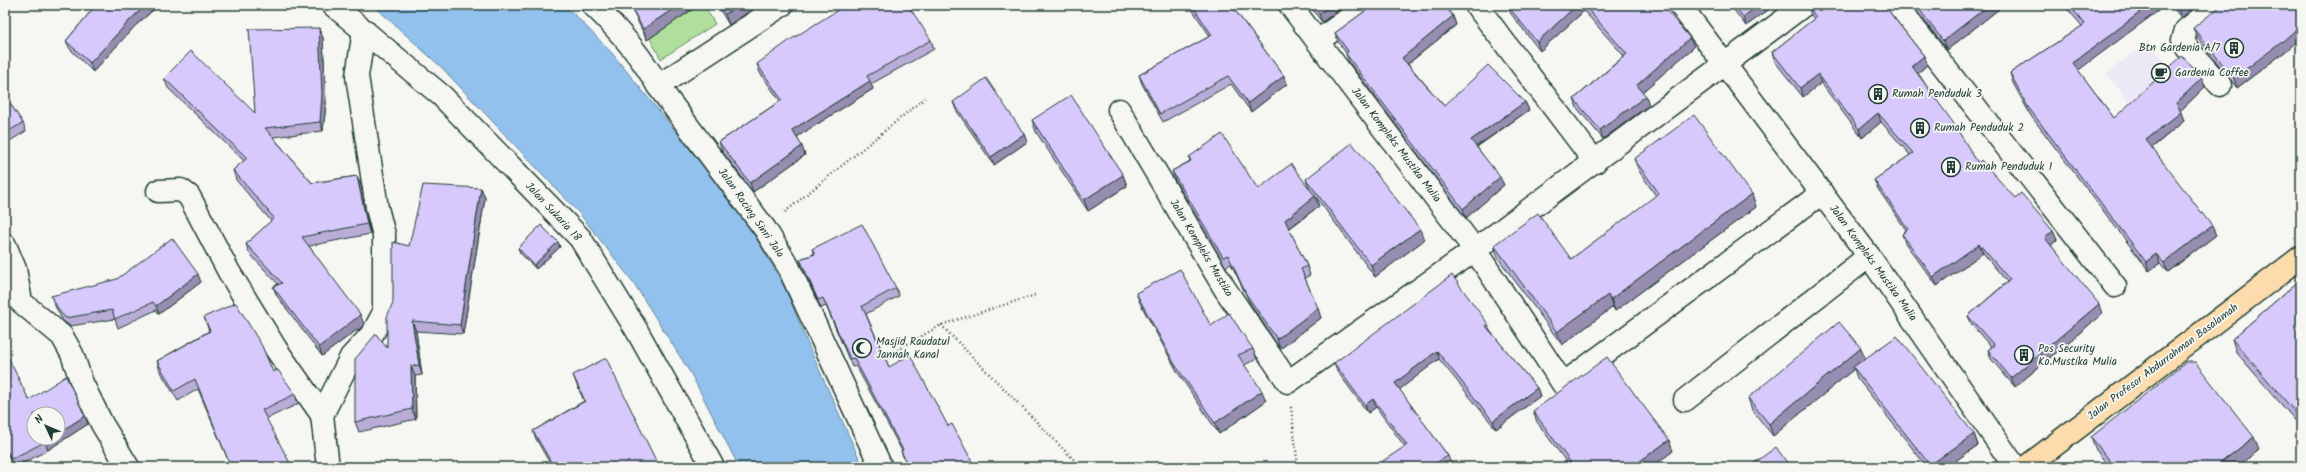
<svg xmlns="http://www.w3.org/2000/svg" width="2306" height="472" font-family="Kalam,sans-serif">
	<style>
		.built { fill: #ede8f5 }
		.green { fill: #afde9d; stroke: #678e68 }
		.water { fill: #91c1ec; stroke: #638ca2 }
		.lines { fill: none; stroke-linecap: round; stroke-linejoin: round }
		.minor-casing { stroke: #1f3d34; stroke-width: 25 }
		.major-casing { stroke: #1f3d34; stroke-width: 25 }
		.path { stroke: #1f3d34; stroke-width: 2.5; stroke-dasharray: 1 3; stroke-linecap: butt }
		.minor { stroke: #f6f6f2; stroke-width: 22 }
		.major { stroke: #fcdcac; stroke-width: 22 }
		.wall { fill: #b9add8; stroke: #1f3d34 }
		.shaded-wall { fill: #968db0; stroke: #1f3d34 }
		.building { fill: #d7c9fb; stroke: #1f3d34 }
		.labels { text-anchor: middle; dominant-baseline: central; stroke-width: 3.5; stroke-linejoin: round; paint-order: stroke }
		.poi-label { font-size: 11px; fill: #1f3d34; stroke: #f6f6f2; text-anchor: start }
		.street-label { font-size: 11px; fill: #1f3d34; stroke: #f6f6f2 }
	</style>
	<rect width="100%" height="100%" fill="#f6f6f2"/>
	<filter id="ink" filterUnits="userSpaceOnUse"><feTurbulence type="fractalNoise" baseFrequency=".025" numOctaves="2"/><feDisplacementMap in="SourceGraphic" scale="8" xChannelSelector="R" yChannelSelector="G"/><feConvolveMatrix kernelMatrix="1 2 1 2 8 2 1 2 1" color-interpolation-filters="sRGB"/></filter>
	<g filter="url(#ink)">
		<path class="built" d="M2148,41L2172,71L2131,104L2107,74Z"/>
		<path class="green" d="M700,5H704L715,24L661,59L649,37Z"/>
		<path class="water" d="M373,5H562L574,14L611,52L738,208L785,287L809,347L863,467H739L691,374L633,282L579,213L441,67Z"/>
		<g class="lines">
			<defs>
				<g id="minor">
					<path d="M333,5L442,96L580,238L636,329L713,467"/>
					<path d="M593,5C618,29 641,55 658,86L765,229L788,266L881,467"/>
					<path d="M1290,5L1475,250L1563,384L1822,193"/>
					<path d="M1476,5L1595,162"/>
					<path d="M1680,5L1869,256L2015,467"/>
					<path d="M1896,5L2115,286"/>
					<path d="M2218,5L2186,30L2183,40L2187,48L2220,85"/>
					<path d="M1318,41L1367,5"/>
					<path d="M658,86L782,5"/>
					<path d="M1119,110L1225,289L1288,382L1475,250L1804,5"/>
					<path d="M158,191L181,190L189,196L229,272L276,349L322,415L328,467"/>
					<path d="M5,245L15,269L21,302L62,336L72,354L82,383L102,424L128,467"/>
					<path d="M1685,400L1869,256"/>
					<path d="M322,415L351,357L373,333L384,312V235L377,208L357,76L364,30"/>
				</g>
				<path id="major" d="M2026,467L2301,257"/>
			</defs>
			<use href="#minor" class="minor-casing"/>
			<use href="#major" class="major-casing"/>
			<g class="path">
				<path d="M785,212L925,98"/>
				<path d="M941,325L1076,462"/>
				<path d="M883,358L941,325L1035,295"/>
				<path d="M1291,407L1298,467"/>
			</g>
			<use href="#minor" class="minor"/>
			<use href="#major" class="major"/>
		</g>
		<g class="wall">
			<path d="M96,5H159L135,26L93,72L70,49L66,41Z"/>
			<path d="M699,5L647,40L635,16L631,6Z"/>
			<path d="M717,5H759L729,25Z"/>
			<path d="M1189,5H1231L1284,76L1287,84L1251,112L1231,84L1163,122L1142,84L1139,75L1210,36Z"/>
			<path d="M1309,5H1346L1322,22Z"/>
			<path d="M1507,5H1662L1694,47L1642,92L1649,105L1603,139L1577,108L1574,99L1624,56L1584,11L1540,51L1511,14Z"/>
			<path d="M1730,5H1775L1746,26Z"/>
			<path d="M1809,5H1885V6L1924,56L1927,65L1918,73L1978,163L2015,198L2053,231L2057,240L2051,245L2102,314L2015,387L1991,359L1988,350L1991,347L1972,325L1968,316L2007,282L1983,253L1937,286L1905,243L1902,234L1906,230L1878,189L1874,180L1910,155L1881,122L1862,138L1821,83L1803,97L1775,62L1772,52L1814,19L1811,15L1808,6Z"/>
			<path d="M1912,5H2004L1947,50Z"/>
			<path d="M2064,5H2166L2078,70L2114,118L2205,87L2180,111L2184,121L2152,148L2216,235L2168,272L2160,263L2149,271L2031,116L2013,83L2010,73L2082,26Z"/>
			<path d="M2171,5H2198L2181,18Z"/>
			<path d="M1372,6L1453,16L1456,25L1408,64L1444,106L1525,102L1529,110L1477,147L1504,185L1466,218L1349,62L1346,54V53L1338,42L1335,33Z"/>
			<path d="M319,28L323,38L326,104L323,131L273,137L312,183L357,176L361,185L370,234L309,246L364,324L359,330L358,329L322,356L277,296L273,287L278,284L249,253L246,244L271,221L236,180L233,170L244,161L168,88L164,78L255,113Z"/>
			<path d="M2193,28L2286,51L2237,88L2197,37Z"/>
			<path d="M931,40L934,49L871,84L873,89L797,137L805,155L753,192L722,151L719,142L780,101L760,73L757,64Z"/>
			<path d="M5,96L23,123L26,131L5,144Z"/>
			<path d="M953,102L1024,134L1027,142L994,165L956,110Z"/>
			<path d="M1032,120L1123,175L1127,186L1088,211L1036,132Z"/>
			<path d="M1189,157L1258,189L1310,190L1306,179L1424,240L1375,277L1316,197L1319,206L1289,229L1307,266L1310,275L1305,278L1321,318L1280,349L1250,303L1231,264L1226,267L1175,180L1172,171L1190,161Z"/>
			<path d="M1634,159L1752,194L1756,207L1615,311L1613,307L1562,345L1498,258L1494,245L1571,259L1656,196L1639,171Z"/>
			<path d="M481,188L485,198L463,334L416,331L422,375L415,376L416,419L359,432L355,422L387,348L409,246Z"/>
			<path d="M558,242L560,247L536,269L520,253L518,248Z"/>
			<path d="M812,249L896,288L899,296L866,314L889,367L948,426L975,467H908L904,459L901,451H902L856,366L852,367L826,306L821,308L802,267L800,259L814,254Z"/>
			<path d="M2301,279V425L2300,426L2236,352L2232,339Z"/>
			<path d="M201,282L159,314L156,310L118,328L115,319L70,326L63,321L54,304L51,296Z"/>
			<path d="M1136,293L1211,326L1253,349L1257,359L1244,365L1266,401L1219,434L1178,373L1140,303Z"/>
			<path d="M204,317L273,372L295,394L298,404L266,419L231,467L198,389L178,401L160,371L157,361L209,331Z"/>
			<path d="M1488,324L1490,331L1537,388L1540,396L1496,429L1439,359L1399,389L1448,456L1451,464L1446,467H1374L1405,447L1376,407L1368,413L1337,371L1334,363Z"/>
			<path d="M1865,359L1974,434L1978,445L1947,467H1927L1857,378L1854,369L1773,436L1752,410L1748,398Z"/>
			<path d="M5,361L29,400L88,424L48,450L16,467H14L5,450Z"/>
			<path d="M573,375L659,467H552L536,439L533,431L584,401L576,383Z"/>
			<path d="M1533,411L1673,451L1652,467H1570L1537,422Z"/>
			<path d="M2091,437L2259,450L2237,467H2109L2096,450Z"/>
		</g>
		<g class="shaded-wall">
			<path d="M146,5H159L135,26L93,72L90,63L132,18Z"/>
			<path d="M679,5H699L647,40L643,29Z"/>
			<path d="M739,5H759L729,25L725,14Z"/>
			<path d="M1331,5H1346L1322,22L1319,14Z"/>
			<path d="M1577,5H1582L1584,11L1540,51L1537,42Z"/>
			<path d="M1759,5H1775L1746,26L1743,17Z"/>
			<path d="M1989,5H2004L1947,50L1943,41Z"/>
			<path d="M2150,5H2166L2076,72L2073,63Z"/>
			<path d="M2183,5H2198L2181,18L2178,9Z"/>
			<path d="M1453,16L1456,25L1405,66L1402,58Z"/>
			<path d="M2301,25V38L2286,51L2237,88L2234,78Z"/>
			<path d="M319,28L323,38L326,104L323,131L320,122Z"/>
			<path d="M1690,38L1694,47L1640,94L1637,85Z"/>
			<path d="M1924,56L1927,65L1916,75L1912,66Z"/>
			<path d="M1818,74L1821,83L1803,97L1800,88Z"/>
			<path d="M1284,76L1287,84L1251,112L1248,103Z"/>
			<path d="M2202,78L2205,87L2179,112L2176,103Z"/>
			<path d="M870,81L873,89L795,138L792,130Z"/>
			<path d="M1646,96L1649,105L1603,139L1600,130Z"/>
			<path d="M1525,102L1529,110L1474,148L1471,140Z"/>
			<path d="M2181,112L2184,121L2149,150L2146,140Z"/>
			<path d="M1878,113L1881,122L1862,138L1859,129Z"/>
			<path d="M1024,134L1027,142L994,165L991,157Z"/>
			<path d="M802,146L805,155L753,192L750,183Z"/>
			<path d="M1123,175L1127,186L1088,211L1084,200Z"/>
			<path d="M357,176L361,185L370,234L367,224Z"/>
			<path d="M1500,177L1504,185L1466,218L1463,209Z"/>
			<path d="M481,188L485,198L463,334L460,325Z"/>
			<path d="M1752,194L1756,207L1615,311L1611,299Z"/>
			<path d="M1315,196L1319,206L1288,229L1285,220Z"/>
			<path d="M2212,226L2216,235L2168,272L2164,263Z"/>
			<path d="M1420,229L1424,240L1375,277L1371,265Z"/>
			<path d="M2053,231L2057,240L2048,248L2045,238Z"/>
			<path d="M558,242L560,247L536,269L534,265Z"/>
			<path d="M1979,244L1983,253L1937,286L1933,277Z"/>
			<path d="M2156,254L2160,263L2149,271L2146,262Z"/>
			<path d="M198,274L201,282L159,314L156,306Z"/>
			<path d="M1608,295L1613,307L1562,345L1557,332Z"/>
			<path d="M2099,304L2102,314L2015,387L2011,378Z"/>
			<path d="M1318,308L1321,318L1280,349L1277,339Z"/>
			<path d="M360,314L364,324L359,330L358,329L322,356L319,347Z"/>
			<path d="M412,321L416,331L422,375L419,365Z"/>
			<path d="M1861,348L1865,359L1853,367L1854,369L1773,436L1769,424Z"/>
			<path d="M1437,351L1439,359L1398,391L1395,383Z"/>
			<path d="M411,366L415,376L416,419L412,409Z"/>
			<path d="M1537,388L1540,396L1496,429L1493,421Z"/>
			<path d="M1262,391L1266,401L1219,434L1215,423Z"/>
			<path d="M1373,399L1376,407L1368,413L1365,405Z"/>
			<path d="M2301,409V425L2300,426L2296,413Z"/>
			<path d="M85,416L88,424L48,450L45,442L51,438H58V433Z"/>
			<path d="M1974,434L1978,445L1947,467H1931L1930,465Z"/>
			<path d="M2254,437L2259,450L2237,467H2215Z"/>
			<path d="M1669,440L1673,451L1652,467H1632Z"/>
		</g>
		<g class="building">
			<path d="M96,5H146L132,18L90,63L66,41Z"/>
			<path d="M632,5H679L643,29L631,6Z"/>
			<path d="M719,5H739L725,14Z"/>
			<path d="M846,5H908L931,40L867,76L870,81L792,130L802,146L750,183L719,142L782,100L757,64L790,40Z"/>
			<path d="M1192,5H1231L1284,76L1248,103L1228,76L1160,114L1139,75L1212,35Z"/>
			<path d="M1312,5H1331L1319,14Z"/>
			<path d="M1372,5H1444L1453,16L1402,58L1444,106L1488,65L1525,102L1471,140L1500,177L1463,209L1346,54L1348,51L1335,33L1372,6Z"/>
			<path d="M1507,5H1577L1537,42Z"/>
			<path d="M1584,5H1662L1690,38L1637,85L1646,96L1600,130L1574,99L1627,54Z"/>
			<path d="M1734,5H1759L1743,17Z"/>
			<path d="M1809,5H1884L1924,56L1912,66L1952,121L1978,163L1981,160L2015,198L2021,193L2053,231L2045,238L2099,304L2011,378L1988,350L1994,345L1968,316L2010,280L1979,244L1933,277L1902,234L1908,229L1874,180L1913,153L1878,113L1859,129L1818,74L1800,88L1772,52L1816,17L1808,6Z"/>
			<path d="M1916,5H1989L1943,41Z"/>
			<path d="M2069,5H2150L2073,63L2114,118L2182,56L2202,78L2176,103L2181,112L2146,140L2212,226L2164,263L2156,254L2146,262L2028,107L2010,73L2085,24Z"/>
			<path d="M2175,5H2183L2178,9Z"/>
			<path d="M2222,5H2301V25L2282,42L2234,78L2193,28Z"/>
			<path d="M319,28L322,94L320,122L265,128L312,183L357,176L367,224L302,237L360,314L355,320V319L319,347L273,287L282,283L246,244L274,218L233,170L247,158L164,78L191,51L255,113L249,29Z"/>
			<path d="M986,78L1024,134L991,157L953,102Z"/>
			<path d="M1071,95L1123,175L1084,200L1032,120Z"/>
			<path d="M5,96L23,123L5,133Z"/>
			<path d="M1694,115L1752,194L1611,299L1608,295L1557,332L1494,245L1538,213L1571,259L1659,193L1634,159Z"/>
			<path d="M1222,134L1258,189L1291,164L1315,196L1285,220L1307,266L1301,269L1318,308L1277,339L1246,294L1228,255L1223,257L1172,171L1191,161L1189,157Z"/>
			<path d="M1352,143L1420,229L1371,265L1306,179Z"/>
			<path d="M423,185L481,188L460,325L412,321L419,365L411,366L412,409L355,422V359L376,334L387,348V317L393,302V242L409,246Z"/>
			<path d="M862,224L896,288L862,306L889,367L910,355L948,426L952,424L975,467H909L901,451L903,450L854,358L850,359L823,298L818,300L800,259L815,254L812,249Z"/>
			<path d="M541,225L558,242L534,265L518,248Z"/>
			<path d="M172,238L198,274L156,306L153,302L115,319L112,310L66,318L60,312L51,296L117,279Z"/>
			<path d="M1180,269L1211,326L1229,313L1253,349L1238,355L1262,391L1215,423L1174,363L1136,293Z"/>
			<path d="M1452,275L1488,324L1486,326L1537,388L1493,421L1437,351L1395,383L1448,456L1429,467H1374L1407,445L1373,399L1365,405L1334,363Z"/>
			<path d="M2301,279V409L2296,413L2232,339Z"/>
			<path d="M236,303L262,346L273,372L278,370L295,394L262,410L292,467H231L195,379L174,391L157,361L210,331L204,317Z"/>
			<path d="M1839,322L1861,348L1769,424L1748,398Z"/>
			<path d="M1897,336L1974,434L1930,465L1853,367Z"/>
			<path d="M1607,357L1669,440L1632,467H1574L1533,411Z"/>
			<path d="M606,358L659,467H554L533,431L585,401L573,375Z"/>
			<path d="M9,359L29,400L66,376L85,416L58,433V414H34V438H51L45,442L11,459L5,447V361Z"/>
			<path d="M2186,362H2195L2254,437L2215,467H2115L2091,437Z"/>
			<path d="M1776,447L1790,467H1749Z"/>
		</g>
	</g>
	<defs>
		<symbol id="building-ring" viewBox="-11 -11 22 22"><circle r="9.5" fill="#f6f6f2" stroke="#1f3d34" stroke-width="1.5"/><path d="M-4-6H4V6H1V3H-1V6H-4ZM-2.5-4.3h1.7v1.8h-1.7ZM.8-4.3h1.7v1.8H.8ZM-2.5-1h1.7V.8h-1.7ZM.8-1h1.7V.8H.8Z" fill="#1f3d34"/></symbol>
		<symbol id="cafe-ring" viewBox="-11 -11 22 22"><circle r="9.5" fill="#f6f6f2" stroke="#1f3d34" stroke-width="1.5"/><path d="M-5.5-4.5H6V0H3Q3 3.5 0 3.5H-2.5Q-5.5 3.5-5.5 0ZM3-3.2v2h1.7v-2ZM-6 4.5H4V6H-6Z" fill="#1f3d34"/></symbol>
		<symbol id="mosque-ring" viewBox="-11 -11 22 22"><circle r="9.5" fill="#f6f6f2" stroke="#1f3d34" stroke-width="1.5"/><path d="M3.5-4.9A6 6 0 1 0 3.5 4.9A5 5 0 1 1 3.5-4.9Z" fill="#1f3d34"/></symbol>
	</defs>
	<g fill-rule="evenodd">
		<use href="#building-ring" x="2223" y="37" width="22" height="22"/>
		<use href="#cafe-ring" x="2150" y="62" width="22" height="22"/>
		<use href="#building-ring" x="1867" y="83" width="22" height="22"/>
		<use href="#building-ring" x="1909" y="117" width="22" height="22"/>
		<use href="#building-ring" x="1940" y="156" width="22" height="22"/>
		<use href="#mosque-ring" x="851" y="337" width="22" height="22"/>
		<use href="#building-ring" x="2013" y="344" width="22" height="22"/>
	</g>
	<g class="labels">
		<g class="poi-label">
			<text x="2220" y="48" text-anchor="end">Btn Gardenia A/7</text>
			<text x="2175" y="73">Gardenia Coffee</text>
			<text x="1892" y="94">Rumah Penduduk 3</text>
			<text x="1934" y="128">Rumah Penduduk 2</text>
			<text x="1965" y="167">Rumah Penduduk 1</text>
			<text x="876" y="342">Masjid Raudatul<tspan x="876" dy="13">Jannah Kanal</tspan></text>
			<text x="2038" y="349">Pos Security<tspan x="2038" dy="13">Ko.Mustika Mulia</tspan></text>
		</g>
		<g class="street-label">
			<text transform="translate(1396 145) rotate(53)">Jalan Kompleks Mustika Mulia</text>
			<text transform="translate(553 212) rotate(47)">Jalan Sukaria 18</text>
			<text transform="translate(751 213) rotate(55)">Jalan Racing Sinri Jala</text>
			<text transform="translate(1201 248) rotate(59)">Jalan Kompleks Mustika</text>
			<text transform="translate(1873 263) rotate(54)">Jalan Kompleks Mustika Mulia</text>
			<text transform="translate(2163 362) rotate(-37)">Jalan Profesor Abdurrahman Basalamah</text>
		</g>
	</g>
	<rect width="2306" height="472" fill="none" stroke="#f6f6f2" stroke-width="20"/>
	<rect x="10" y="10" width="2286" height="452" fill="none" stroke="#1f3d34" stroke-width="1.5" filter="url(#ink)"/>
	<g transform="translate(46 426) rotate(314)"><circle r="19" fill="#f6f6f2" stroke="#a0aca6"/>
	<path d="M0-3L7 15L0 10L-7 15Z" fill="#1f3d34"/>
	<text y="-6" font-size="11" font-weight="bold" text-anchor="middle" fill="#1f3d34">N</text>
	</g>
</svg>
